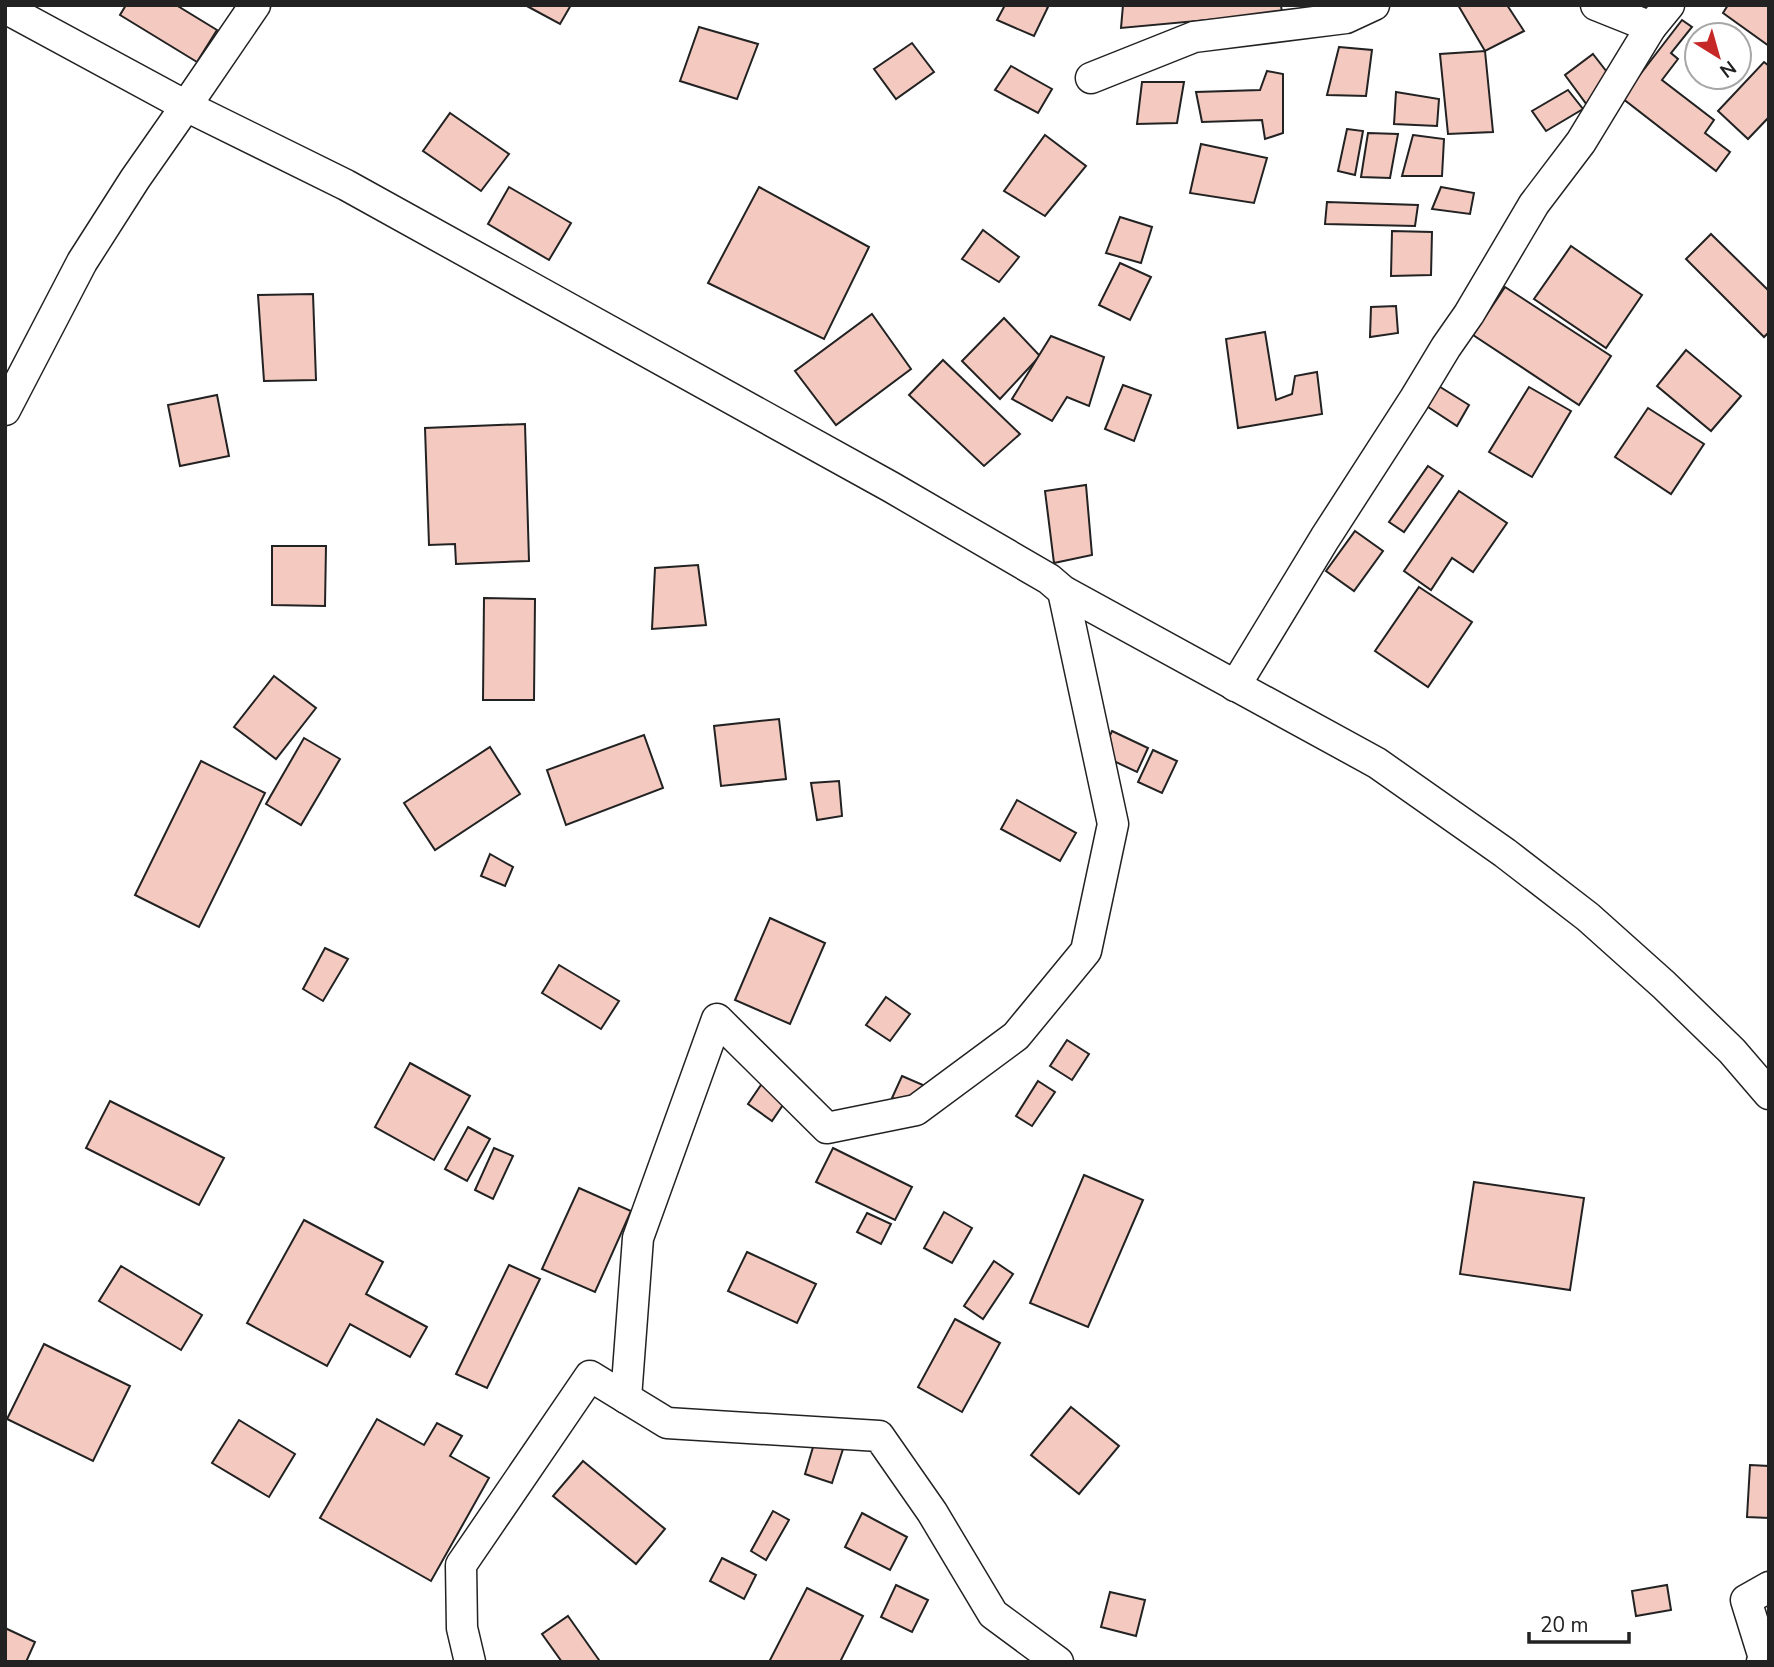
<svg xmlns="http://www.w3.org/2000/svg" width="1774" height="1667" font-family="'Nunito Sans',sans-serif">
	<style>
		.building { fill: #f3c9c0; stroke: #222; stroke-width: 2 }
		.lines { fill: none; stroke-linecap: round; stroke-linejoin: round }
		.street-casing { stroke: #222; stroke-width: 33 }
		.street { stroke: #fff; stroke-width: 30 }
	</style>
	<rect width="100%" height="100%" fill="#fff"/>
	<g class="building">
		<path d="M126,5H176L217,30L197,62L120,15Z"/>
		<path d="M525,5H571L560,24Z"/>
		<path d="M1005,5H1044L1048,7L1034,36L997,20Z"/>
		<path d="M1123,5H1281L1282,13L1121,28Z"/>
		<path d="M1458,5H1507L1524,31L1485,51Z"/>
		<path d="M1728,5H1769V46L1723,13Z"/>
		<path d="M1682,20L1692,27L1671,53L1678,59L1662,80L1714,120L1705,133L1730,152L1716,171L1622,98Z"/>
		<path d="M699,27L758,44L737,99L680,81Z"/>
		<path d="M912,43L934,72L896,99L874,69Z"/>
		<path d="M1339,47L1372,50L1366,96L1327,95Z"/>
		<path d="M1485,51L1493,132L1448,134L1440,54Z"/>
		<path d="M1593,54L1610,76L1587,105L1565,75Z"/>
		<path d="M1764,62L1769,66V117L1748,139L1718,111Z"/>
		<path d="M1011,66L1052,89L1038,113L995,90Z"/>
		<path d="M1267,71L1283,74V133L1265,139L1262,120L1202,122L1196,92L1260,90Z"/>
		<path d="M1142,82H1184L1177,123L1137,124Z"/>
		<path d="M1568,90L1583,109L1546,131L1532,111Z"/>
		<path d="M1396,92L1439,99L1437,126L1394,124Z"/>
		<path d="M450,113L509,154L481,191L423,151Z"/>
		<path d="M1347,129L1363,131L1355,175L1338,171Z"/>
		<path d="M1368,133L1398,134L1390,178L1361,177Z"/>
		<path d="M1045,135L1086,166L1045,216L1004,191Z"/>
		<path d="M1413,135L1444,139L1442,176H1402Z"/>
		<path d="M1201,144L1267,158L1254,203L1190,193Z"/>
		<path d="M509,187L571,223L549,260L488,224Z"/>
		<path d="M759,187L869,247L824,339L708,283Z"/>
		<path d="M1441,187L1474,193L1470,214L1432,209Z"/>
		<path d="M1327,202L1418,205L1415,226L1325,224Z"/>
		<path d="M1120,217L1152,227L1141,263L1106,253Z"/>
		<path d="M983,230L1019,257L999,282L962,259Z"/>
		<path d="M1392,231L1432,232L1431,275L1391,276Z"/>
		<path d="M1711,234L1769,291V332L1764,337L1686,259Z"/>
		<path d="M1571,246L1642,295L1606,348L1534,299Z"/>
		<path d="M1120,263L1151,277L1130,320L1099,305Z"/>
		<path d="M1505,287L1611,356L1579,405L1473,335Z"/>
		<path d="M313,294L316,380L264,381L258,295Z"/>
		<path d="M1396,306L1398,333L1370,337L1371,307Z"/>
		<path d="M872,314L911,369L836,425L795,371Z"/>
		<path d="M1004,318L1040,356L1000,399L962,361Z"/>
		<path d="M1265,332L1276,400L1292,394L1295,376L1317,372L1322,414L1238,428L1226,339Z"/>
		<path d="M1051,336L1104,357L1089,406L1067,397L1052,421L1012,399Z"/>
		<path d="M1686,350L1741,396L1711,431L1657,386Z"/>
		<path d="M943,360L1020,434L984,466L909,395Z"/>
		<path d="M1123,385L1151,395L1134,441L1105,429Z"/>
		<path d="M1437,385L1469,405L1457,426L1425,405Z"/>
		<path d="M1529,387L1571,411L1532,477L1489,452Z"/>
		<path d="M217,395L229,456L180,466L168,405Z"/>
		<path d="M1648,408L1704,444L1671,494L1615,457Z"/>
		<path d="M525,424L529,561L456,564L455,544L429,545L425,428Z"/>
		<path d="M1428,466L1443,476L1404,532L1389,522Z"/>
		<path d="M1086,485L1092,555L1054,563L1045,491Z"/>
		<path d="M1459,491L1507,523L1473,572L1452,558L1431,590L1404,571Z"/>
		<path d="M1355,531L1383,551L1354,591L1326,571Z"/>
		<path d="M272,546H326L325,606L272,605Z"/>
		<path d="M698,565L706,625L652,629L655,568Z"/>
		<path d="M1419,587L1472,622L1428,687L1375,651Z"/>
		<path d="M484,598L535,599L534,700H483Z"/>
		<path d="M274,676L316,708L276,759L234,727Z"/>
		<path d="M779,719L786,779L721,786L714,726Z"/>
		<path d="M1112,731L1148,748L1137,772L1101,755Z"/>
		<path d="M644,735L663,788L566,825L547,770Z"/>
		<path d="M304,738L340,759L301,825L266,804Z"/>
		<path d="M490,747L520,794L435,850L404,803Z"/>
		<path d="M1153,750L1177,761L1162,793L1138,782Z"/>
		<path d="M201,761L265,793L199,927L135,895Z"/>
		<path d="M839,781L842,816L817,820L811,783Z"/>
		<path d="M1017,800L1076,833L1060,861L1001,829Z"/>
		<path d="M490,854L513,867L505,886L481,876Z"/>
		<path d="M770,918L825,943L790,1024L735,1000Z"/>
		<path d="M325,948L348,959L323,1001L303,989Z"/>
		<path d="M559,965L619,1001L601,1029L542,993Z"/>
		<path d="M886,997L910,1014L890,1041L866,1025Z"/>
		<path d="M1067,1040L1089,1054L1072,1080L1050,1066Z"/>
		<path d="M410,1063L470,1096L434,1160L375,1127Z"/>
		<path d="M902,1076L923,1085L913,1106L892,1098Z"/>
		<path d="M765,1079L789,1096L772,1121L748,1104Z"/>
		<path d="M1038,1081L1055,1092L1032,1126L1016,1116Z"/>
		<path d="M110,1101L224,1158L199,1205L86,1148Z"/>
		<path d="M468,1127L490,1139L467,1181L445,1169Z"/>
		<path d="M494,1148L513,1156L493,1199L475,1190Z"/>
		<path d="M833,1148L912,1187L895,1220L816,1182Z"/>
		<path d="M1084,1175L1143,1200L1088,1327L1030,1303Z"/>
		<path d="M1474,1182L1584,1198L1570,1290L1460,1274Z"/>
		<path d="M579,1188L631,1211L595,1292L542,1269Z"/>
		<path d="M944,1212L972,1228L952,1263L924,1248Z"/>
		<path d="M867,1213L891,1224L881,1244L857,1232Z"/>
		<path d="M304,1220L383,1262L366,1294L427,1327L410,1357L350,1324L327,1366L247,1323Z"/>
		<path d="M747,1252L816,1284L797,1323L728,1291Z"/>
		<path d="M994,1261L1013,1274L983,1319L964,1306Z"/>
		<path d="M509,1265L540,1279L487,1388L456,1374Z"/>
		<path d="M121,1266L202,1315L181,1350L99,1301Z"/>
		<path d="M955,1319L1000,1343L962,1412L918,1387Z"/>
		<path d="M44,1344L130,1386L93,1461L7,1419Z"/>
		<path d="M1071,1407L1119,1446L1079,1494L1031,1455Z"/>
		<path d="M377,1419L424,1445L437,1423L462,1436L450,1456L489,1478L431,1581L320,1518Z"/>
		<path d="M239,1420L295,1454L269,1497L212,1463Z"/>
		<path d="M816,1437L844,1446L832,1483L805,1474Z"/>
		<path d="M583,1461L665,1529L636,1564L553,1496Z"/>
		<path d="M1750,1465L1769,1466V1518L1747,1517Z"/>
		<path d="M773,1511L789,1520L766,1560L751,1551Z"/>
		<path d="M862,1513L907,1537L890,1570L845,1547Z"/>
		<path d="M722,1558L756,1575L744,1599L710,1581Z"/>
		<path d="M896,1585L928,1600L912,1632L881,1617Z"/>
		<path d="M1667,1585L1671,1610L1636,1616L1632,1591Z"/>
		<path d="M807,1588L863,1616L840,1662H769Z"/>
		<path d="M1110,1592L1145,1600L1136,1636L1101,1627Z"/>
		<path d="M568,1616L599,1660L598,1662H562L542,1634Z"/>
		<path d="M5,1628L35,1642L26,1662H5Z"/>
	</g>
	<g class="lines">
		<defs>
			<g id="street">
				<path d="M1596,5L1651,27"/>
				<path d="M5,8L186,106L346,185L891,487L1049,579L1063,591L1377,763L1505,853L1588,917L1664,985L1732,1051L1769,1094"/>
				<path d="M1091,78L1194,37L1346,18L1374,5"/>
				<path d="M5,410L82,262L135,179L186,106L255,5"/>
				<path d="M1235,686L1325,538L1414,400L1446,347L1469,314L1534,204L1581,142L1651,27L1669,5"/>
				<path d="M626,1398L638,1238L717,1019L827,1128L916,1110L1016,1036L1086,951L1113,824L1063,591"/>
				<path d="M470,1662L462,1628L461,1565L590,1376L667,1423L879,1436L932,1512L993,1614L1058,1662"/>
				<path d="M1762,1662L1764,1658L1746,1600L1769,1587"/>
			</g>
		</defs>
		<use href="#street" class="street-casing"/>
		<use href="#street" class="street"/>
	</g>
	<rect width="1774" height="1667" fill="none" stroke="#222222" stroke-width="14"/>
	<g transform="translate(1718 56) rotate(143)"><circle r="33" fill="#ffffff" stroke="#a7a7a7" stroke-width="2"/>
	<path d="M0-5L12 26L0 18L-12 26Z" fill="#c62828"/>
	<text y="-10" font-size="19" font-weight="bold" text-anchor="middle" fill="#222222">N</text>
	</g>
	<path d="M1529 1632v10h100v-10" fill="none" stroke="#222222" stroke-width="3.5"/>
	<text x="1540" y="1632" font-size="21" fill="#222222" stroke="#ffffff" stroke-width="5" paint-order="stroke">20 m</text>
</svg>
